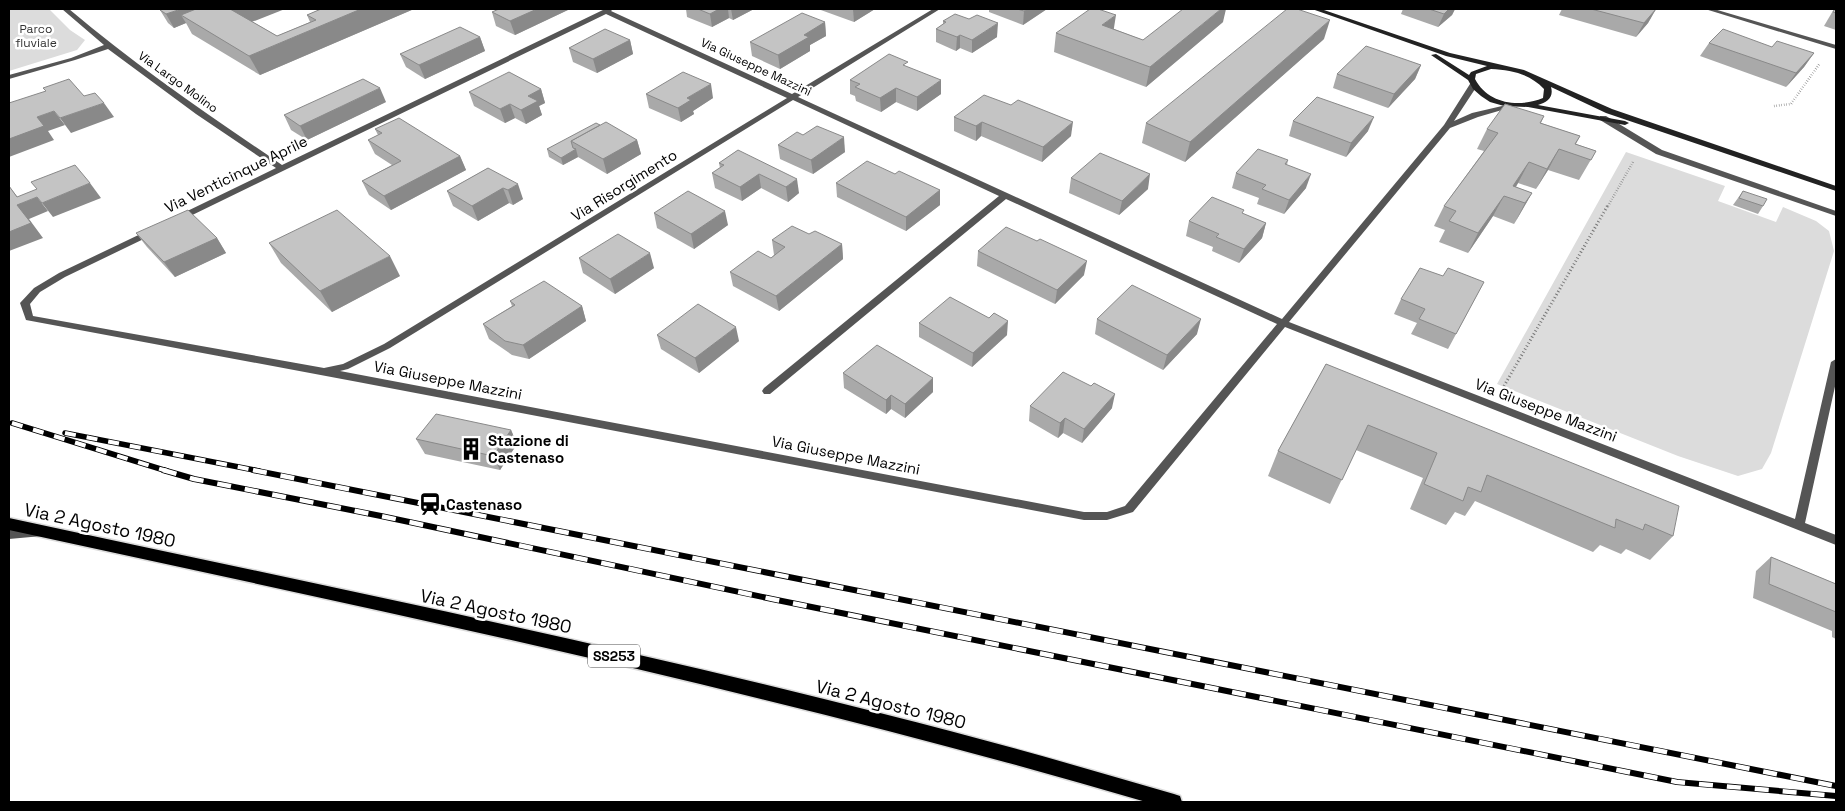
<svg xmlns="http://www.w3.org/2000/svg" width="1845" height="811" font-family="'Space Grotesk',sans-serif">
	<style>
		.green { fill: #dcdcdc }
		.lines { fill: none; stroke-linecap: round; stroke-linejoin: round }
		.primary-casing { stroke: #dbdbdb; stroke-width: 3 }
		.path-far1 { stroke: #777; stroke-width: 2.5; stroke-dasharray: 0.5 2; stroke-linecap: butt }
		.path { stroke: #777; stroke-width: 3; stroke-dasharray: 1 2.5; stroke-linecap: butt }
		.street { fill: #555; fill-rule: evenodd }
		.secondary { fill: #222; fill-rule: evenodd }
		.primary { fill: #000; fill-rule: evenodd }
		.rail-far1-casing { stroke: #000; stroke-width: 5.5 }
		.rail-casing { stroke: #000; stroke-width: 6 }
		.rail-far1 { stroke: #fff; stroke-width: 4; stroke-dasharray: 11; stroke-linecap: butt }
		.rail { stroke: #fff; stroke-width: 4.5; stroke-dasharray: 14; stroke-linecap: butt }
		.wall { fill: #a9a9a9 }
		.shaded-wall { fill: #898989 }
		.building { fill: #c4c4c4; stroke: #898989 }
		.labels { text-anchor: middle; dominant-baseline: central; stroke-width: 5; stroke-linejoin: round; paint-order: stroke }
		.far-park-label { font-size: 12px; fill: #333; stroke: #fff }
		.far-street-label { font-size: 12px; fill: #000; stroke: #fff }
		.shield { fill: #fff; stroke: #4c4c4c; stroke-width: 1 }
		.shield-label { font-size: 14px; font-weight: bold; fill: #000 }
		.street-label { font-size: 15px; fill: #000; stroke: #fff }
		.poi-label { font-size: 15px; font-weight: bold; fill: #000; stroke: #fff; text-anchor: start }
		.near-street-label { font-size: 18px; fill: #000; stroke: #fff }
	</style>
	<rect width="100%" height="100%" fill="#fff"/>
	<g class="green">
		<path d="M9,9H49L70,30L85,40L77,50L9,71Z"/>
		<path d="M1626,152L1725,186L1718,201L1776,222L1783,207L1816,221L1829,231L1834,251L1771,453L1762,469L1738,476L1678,456L1497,384Z"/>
	</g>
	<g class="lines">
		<defs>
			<path id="primary" d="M9,518C301,581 594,640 884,714C981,738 1078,766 1174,794L1180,796L1182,802H1146C772,692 390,613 9,530Z"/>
		</defs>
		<use href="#primary" class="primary-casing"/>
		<g class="path-far1">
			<path d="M1774,106L1791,104L1820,63"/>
			<path d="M1608,206L1633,162"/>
		</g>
		<path class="path" d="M1504,386L1608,205"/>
		<g class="street">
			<path d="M62,9H69C136,66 209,115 282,165L605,9H613L611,11L792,94L933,9H940L798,97L1282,319L1444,125L1470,84H1476L1477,86L1454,121L1472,113L1515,103L1519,105L1478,117L1450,128L1289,322L1795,519L1831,362L1836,359V382L1805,523L1836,535V545L1285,327L1133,512L1107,520H1084L358,382L26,320L20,303L34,288L59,273L151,229L155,232L154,234L65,277L40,292L30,304L33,316L324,368L343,364L384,344L787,98L606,14L180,221L177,220V216L276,168L196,114L108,49L75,60L9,79V75L71,58L104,45ZM793,100L999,196L764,388L762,391L764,394H770L1006,199L1277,324L1125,506L1107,512H1084L340,371L348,369L390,348Z"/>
			<path d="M1705,9H1714L1836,45V49Z"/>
			<path d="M1600,116H1606L1662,150L1836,211V216L1656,154L1600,120Z"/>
			<path d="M38,528L42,530L44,533L42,536L9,539V529Z"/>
		</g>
		<path class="secondary" d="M1312,9H1321L1450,53L1524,70L1612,109L1836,186V191L1606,113L1551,87C1554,98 1547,102 1538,105L1625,121L1629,123L1625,125L1528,107L1504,106L1490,102L1481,96L1473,89L1468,80L1431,55L1436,54L1469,75L1471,72L1487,66L1446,56ZM1491,69C1512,70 1530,74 1544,89L1543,98C1519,108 1488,104 1475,79L1476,74Z"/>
		<use href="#primary" class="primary"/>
		<defs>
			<g id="rail-far1">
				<path d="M12,423L167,471"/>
				<path d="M65,433L259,471"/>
			</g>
			<g id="rail">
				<path d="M163,470L194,479L381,516L772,599L1677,782L1836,796"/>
				<path d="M253,470L1836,786"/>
			</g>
		</defs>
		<use href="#rail-far1" class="rail-far1-casing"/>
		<use href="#rail" class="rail-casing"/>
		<use href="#rail-far1" class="rail-far1"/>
		<use href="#rail" class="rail"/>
	</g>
	<g class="wall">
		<path d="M321,9H414L260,75L192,34L186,23L174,28L168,23L160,10L253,22L277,36L310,22L307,15Z"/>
		<path d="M570,9L515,35L496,26L492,12Z"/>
		<path d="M686,9H754L733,20L729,18L712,27L687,17Z"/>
		<path d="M818,9H875L854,22Z"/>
		<path d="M989,9H1047L1023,25L989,12Z"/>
		<path d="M1403,9H1455L1452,15L1438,27L1401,14Z"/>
		<path d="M1562,9H1656L1648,23L1636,37L1559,15Z"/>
		<path d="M1834,9H1836V30L1824,26Z"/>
		<path d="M943,21L997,37L972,53L960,48L956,51L936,42V29L943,24Z"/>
		<path d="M825,22L826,36L810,45V51L780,69L752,56L750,42Z"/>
		<path d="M1223,22L1146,87L1054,52L1056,33L1114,29L1143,40Z"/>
		<path d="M480,37L485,51L425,79L406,67L400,54Z"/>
		<path d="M1324,39L1185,162L1142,143L1146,123Z"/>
		<path d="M630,40L633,54L597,73L573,62L569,48Z"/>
		<path d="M1709,43L1772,47L1814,53L1804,67L1786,87L1700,56Z"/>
		<path d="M1421,65L1415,79L1388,108L1333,88L1337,74Z"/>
		<path d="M908,67L941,94L917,111L896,102L881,112L856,101L855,96L850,94V80Z"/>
		<path d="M541,89L545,103L539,106L542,115L526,124L515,118L505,123L474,106L469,92Z"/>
		<path d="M646,94L713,98L693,111L694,114L681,122L649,108Z"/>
		<path d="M386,102L307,140L291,130L284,115Z"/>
		<path d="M1544,116L1541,123L1580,136L1576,144L1596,151L1579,180L1548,170L1536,189L1518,183L1516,187L1532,193L1514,224L1493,216L1468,253L1439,242L1445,230L1434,226L1444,206L1484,151L1477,149L1487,129Z"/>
		<path d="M954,117L1071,136L1042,162L981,136L976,141L954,131Z"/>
		<path d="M1293,121L1368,131L1346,157L1289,136Z"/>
		<path d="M600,125L637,140L641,154L607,174L578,157L563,165L549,157L547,149Z"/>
		<path d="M375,129L460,156L466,170L391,210L369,195L362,181L392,165L375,154L368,140L378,135Z"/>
		<path d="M803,135L845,152L813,174L780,159L778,145Z"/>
		<path d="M738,150L799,193L788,202L761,188L742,201L715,188L712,173L720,168L719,163Z"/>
		<path d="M1288,160L1287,165L1306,188L1284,214L1257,204L1259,198L1232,188L1236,173Z"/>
		<path d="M488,168L523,199L513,205L509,203L478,221L453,206L447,191Z"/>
		<path d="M895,174L940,190V205L906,231L837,197L836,183Z"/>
		<path d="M1071,178L1148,189L1119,215L1069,193Z"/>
		<path d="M1743,191L1763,206L1758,214L1733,205Z"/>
		<path d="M654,213L728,225L694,249L657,228Z"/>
		<path d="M1243,214L1266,223L1262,238L1239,263L1212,251L1213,247L1186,236L1189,221Z"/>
		<path d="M136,233L217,238L226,253L175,277L147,247Z"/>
		<path d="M809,234L842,244L843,259L779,311L733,286L730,272L771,258L774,255L772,240Z"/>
		<path d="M269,243L400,276L332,312L281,263Z"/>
		<path d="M978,251L1084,275L1055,304L977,266Z"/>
		<path d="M579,258L654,268L615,294L583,273Z"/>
		<path d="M1443,276L1484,282L1448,349L1411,334L1417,323L1394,314L1401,299Z"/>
		<path d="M510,301L582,306L586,321L529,359L512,355L489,339L483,324L512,306Z"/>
		<path d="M989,318L1007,335L972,367L919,337V323Z"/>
		<path d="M1097,319L1197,334L1163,370L1095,334Z"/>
		<path d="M657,335L739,341L699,373L661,349Z"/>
		<path d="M1326,364L1673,536L1650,560L1626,549L1621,554L1600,545L1593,552L1475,501L1465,516L1455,512L1446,525L1410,509L1423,478L1356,450L1330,504L1268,476L1278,451Z"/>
		<path d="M843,373L933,392L905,418L891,409L886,414L844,388Z"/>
		<path d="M1091,386L1112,408L1082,443L1063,433L1058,438L1029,421L1030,406Z"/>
		<path d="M511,430L517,444L500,470L425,454L416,439Z"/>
		<path d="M1771,557L1836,584V639L1832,637V631L1753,598L1756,571Z"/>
	</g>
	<g class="shaded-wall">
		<path d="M181,9H224L181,15L186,23L174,28L166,14Z"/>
		<path d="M229,9H285L239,27Z"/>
		<path d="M361,9H414L260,75L249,56Z"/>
		<path d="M537,9H570L515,35L510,21Z"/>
		<path d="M719,9H728L729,18L712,27L710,14Z"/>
		<path d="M731,9H754L733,20Z"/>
		<path d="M853,9H875L854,22Z"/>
		<path d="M1028,9H1047L1023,25L1024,11Z"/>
		<path d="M1221,9H1226L1223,22L1146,87L1150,67Z"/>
		<path d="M1449,9H1455L1452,15L1438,27L1444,14Z"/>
		<path d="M1656,9L1648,23L1636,37L1644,23Z"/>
		<path d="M1116,15L1113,34L1102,25Z"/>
		<path d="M1330,20L1324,39L1185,162L1190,142Z"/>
		<path d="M825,22L826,36L810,45V51L780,69L778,55L804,35Z"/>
		<path d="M998,23L997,37L972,53V40Z"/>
		<path d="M960,35V48L956,51L957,37Z"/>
		<path d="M480,37L485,51L425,79L419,65Z"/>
		<path d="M630,40L633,54L597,73L593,59Z"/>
		<path d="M1814,53L1804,67L1786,87L1796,73Z"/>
		<path d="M1421,65L1415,79L1388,108L1394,94Z"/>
		<path d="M941,80V94L917,111V97Z"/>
		<path d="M711,84L713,98L693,111L694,114L681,122L678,108L687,98Z"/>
		<path d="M380,88L386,102L307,140L300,126Z"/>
		<path d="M896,88V102L881,112L880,98Z"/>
		<path d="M541,89L545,103L539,106L542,115L526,124L521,110L528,96Z"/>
		<path d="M104,103L114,117L71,133L60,118Z"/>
		<path d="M510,104L515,118L505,123L500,109Z"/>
		<path d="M54,111L65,125L48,131L54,140L9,157V139L37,117Z"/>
		<path d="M1374,117L1368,131L1346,157L1351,143Z"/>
		<path d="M982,122L981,136L976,141V126Z"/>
		<path d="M1073,122L1071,136L1042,162L1043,147Z"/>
		<path d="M844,137L845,152L813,174L811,160Z"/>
		<path d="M637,140L641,154L607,174L603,159Z"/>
		<path d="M576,149L578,157L563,165L561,158Z"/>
		<path d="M1559,149L1548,170L1536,189L1547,169Z"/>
		<path d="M460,156L466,170L391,210L384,196Z"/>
		<path d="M1529,162L1518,183L1509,197L1513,186Z"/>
		<path d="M759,174L761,188L742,201L740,187Z"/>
		<path d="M1150,174L1148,189L1119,215L1122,201Z"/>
		<path d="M1311,174L1306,188L1284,214L1289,200Z"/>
		<path d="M797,179L799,193L788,202L786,187Z"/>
		<path d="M90,183L101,198L53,217L42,203Z"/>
		<path d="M518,184L523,199L513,205L508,190Z"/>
		<path d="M9,186L22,203L37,197L48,211L29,219L43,238L9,251Z"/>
		<path d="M503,188L509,203L478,221L472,206Z"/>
		<path d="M940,190V205L906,231V217Z"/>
		<path d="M1532,193L1520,214L1514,224L1525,203Z"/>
		<path d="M1504,196L1493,216L1468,253L1478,233Z"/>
		<path d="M725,211L728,225L694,249L691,234Z"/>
		<path d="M1266,223L1262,238L1239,263L1244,249Z"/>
		<path d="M217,238L226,253L175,277L164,262Z"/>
		<path d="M842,244L843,259L779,311L776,296Z"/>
		<path d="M650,253L654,268L615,294L610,279Z"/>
		<path d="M390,256L400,276L332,312L320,291Z"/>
		<path d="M1087,261L1084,275L1055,304L1057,290Z"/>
		<path d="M582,306L586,321L529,359L523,345Z"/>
		<path d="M1201,319L1197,334L1163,370L1167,355Z"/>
		<path d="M1008,321L1007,335L972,367L973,353Z"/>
		<path d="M736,327L739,341L699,373L695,358Z"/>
		<path d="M933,378V392L905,418V404Z"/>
		<path d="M1115,394L1112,408L1082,443L1084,429Z"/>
		<path d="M891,395V409L886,414V400Z"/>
		<path d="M1065,418L1063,433L1058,438L1060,423Z"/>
		<path d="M511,430L517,444L500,470L493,456Z"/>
	</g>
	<g class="building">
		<path d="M162,9H181L166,14L160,10Z"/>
		<path d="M196,9H230L277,36L316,20L307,15L321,9H361L249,56L181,15Z"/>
		<path d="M499,9H537L510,21L492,12Z"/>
		<path d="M698,9H719L710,14Z"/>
		<path d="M1017,9H1028L1024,11Z"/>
		<path d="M1090,9H1098L1116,15L1102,25L1143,40L1183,9H1221L1150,67L1056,33Z"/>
		<path d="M1287,9H1297L1330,20L1190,142L1146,123Z"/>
		<path d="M1429,9H1449L1444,14Z"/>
		<path d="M1591,9H1656L1644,23Z"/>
		<path d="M1835,9H1836V13L1833,12Z"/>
		<path d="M802,13L825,22L804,35L809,37L778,55L750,42Z"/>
		<path d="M955,14L969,19L977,15L998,23L972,40L960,35L957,37L936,29L946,22L943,21Z"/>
		<path d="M460,27L480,37L419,65L400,54Z"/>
		<path d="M605,29L630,40L593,59L569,48Z"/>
		<path d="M1723,29L1772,47L1777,41L1814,53L1796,73L1709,43Z"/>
		<path d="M1366,46L1421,65L1394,94L1337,74Z"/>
		<path d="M889,54L908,62L903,65L941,80L917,97L896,88L880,98L855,87L860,84L850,80Z"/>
		<path d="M509,72L541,89L528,96L538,101L521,110L510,104L500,109L469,92Z"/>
		<path d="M683,72L711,84L687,98L691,100L678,108L646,94Z"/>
		<path d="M69,79L84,96L95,93L104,103L60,118L54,111L37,117L44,126L9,139V103L46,91L43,88Z"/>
		<path d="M363,79L380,88L300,126L284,115Z"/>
		<path d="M984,95L1011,105L1018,100L1073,122L1043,147L982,122L976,126L954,117Z"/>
		<path d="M1317,97L1374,117L1351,143L1293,121Z"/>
		<path d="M1505,104L1544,116L1540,123L1580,136L1575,144L1596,151L1591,160L1559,149L1547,169L1529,162L1513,186L1532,193L1525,203L1504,196L1478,233L1449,221L1456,211L1444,206L1498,133L1487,129Z"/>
		<path d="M399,118L460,156L384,196L362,181L401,161L368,140L382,133L375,129Z"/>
		<path d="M606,122L637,140L603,159L571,141Z"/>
		<path d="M596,123L600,125L571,141L573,148L576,149L561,158L547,149Z"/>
		<path d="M817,126L844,137L811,160L778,145L797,132L803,135Z"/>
		<path d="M1258,149L1288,160L1285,164L1311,174L1289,200L1262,189L1266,185L1236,173Z"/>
		<path d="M738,150L797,179L786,187L759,174L740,187L712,173L724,165L719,163Z"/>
		<path d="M1100,153L1150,174L1122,201L1071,178Z"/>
		<path d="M867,161L895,174L899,171L940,190L906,217L836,183Z"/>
		<path d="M75,165L90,183L42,203L37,197L17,205L31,223L9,232V186L17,197L37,189L31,182Z"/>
		<path d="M488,168L518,184L508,190L503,188L472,206L447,191Z"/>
		<path d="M688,191L725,211L691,234L654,213Z"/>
		<path d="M1743,191L1767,199L1763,206L1739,198Z"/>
		<path d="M1212,197L1244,210L1242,213L1266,223L1244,249L1216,237L1219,234L1189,221Z"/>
		<path d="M188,210L217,238L164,262L136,233Z"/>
		<path d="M337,210L390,256L320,291L269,243Z"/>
		<path d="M792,226L809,234L815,231L842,244L776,296L730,272L758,251L771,258L785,247L772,240Z"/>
		<path d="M1006,227L1037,241L1040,239L1087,261L1057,290L978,251Z"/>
		<path d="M618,234L650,253L610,279L579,258Z"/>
		<path d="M1420,268L1443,276L1448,268L1484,282L1456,334L1419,319L1425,309L1401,299Z"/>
		<path d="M544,281L582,306L523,345L505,341L483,324L515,305L510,301Z"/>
		<path d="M1132,285L1201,319L1167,355L1097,319Z"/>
		<path d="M950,297L989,318L994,313L1008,321L973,353L919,323Z"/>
		<path d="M698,304L736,327L695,358L657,335Z"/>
		<path d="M877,345L933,378L905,404L891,395L886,400L843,373Z"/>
		<path d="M1326,364L1679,506L1673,536L1645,524L1643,530L1616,519L1615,528L1487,475L1481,492L1468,487L1463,501L1424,484L1437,453L1368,425L1342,480L1278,451Z"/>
		<path d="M1063,372L1091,386L1094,383L1115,394L1084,429L1065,418L1060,423L1030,406Z"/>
		<path d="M436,414L511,430L493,456L416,439Z"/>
		<path d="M1771,557L1836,584V612L1769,584Z"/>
	</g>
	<defs>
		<symbol id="building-bare" viewBox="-9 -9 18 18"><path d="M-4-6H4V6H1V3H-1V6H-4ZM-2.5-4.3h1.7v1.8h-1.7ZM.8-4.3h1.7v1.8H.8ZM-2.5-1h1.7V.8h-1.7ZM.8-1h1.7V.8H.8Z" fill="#000" stroke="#fff" stroke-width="2.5" paint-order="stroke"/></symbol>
		<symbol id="station-bare" viewBox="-9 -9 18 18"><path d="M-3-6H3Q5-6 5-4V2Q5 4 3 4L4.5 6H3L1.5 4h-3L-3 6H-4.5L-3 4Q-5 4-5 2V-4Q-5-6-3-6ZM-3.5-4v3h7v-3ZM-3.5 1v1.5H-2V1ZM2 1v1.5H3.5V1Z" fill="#000" stroke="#fff" stroke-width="2.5" paint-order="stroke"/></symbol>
	</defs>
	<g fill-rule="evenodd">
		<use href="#building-bare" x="455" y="433" width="32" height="32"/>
		<use href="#station-bare" x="414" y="488" width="32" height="32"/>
	</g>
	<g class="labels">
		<g class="far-park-label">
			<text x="36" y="29">Parco<tspan x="36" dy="14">fluviale</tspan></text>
		</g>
		<g class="far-street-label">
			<text transform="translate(756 67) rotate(25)">Via Giuseppe Mazzini</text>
			<text transform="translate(178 82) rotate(36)">Via Largo Molino</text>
		</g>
		<rect class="shield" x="588" y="644.5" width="52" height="23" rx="4"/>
		<g class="shield-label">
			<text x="614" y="656">SS253</text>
		</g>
		<g class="street-label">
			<text transform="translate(236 174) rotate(-26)">Via Venticinque Aprile</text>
			<text transform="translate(624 185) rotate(-32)">Via Risorgimento</text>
			<text transform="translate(448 380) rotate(11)">Via Giuseppe Mazzini</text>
			<text transform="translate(1546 410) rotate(21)">Via Giuseppe Mazzini</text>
			<text transform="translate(846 455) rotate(11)">Via Giuseppe Mazzini</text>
		</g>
		<g class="poi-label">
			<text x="488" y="440">Stazione di<tspan x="488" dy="17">Castenaso</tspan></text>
			<text x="446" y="504">Castenaso</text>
		</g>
		<g class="near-street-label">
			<text transform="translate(100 525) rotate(12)">Via 2 Agosto 1980</text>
			<text transform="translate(496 611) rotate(12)">Via 2 Agosto 1980</text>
			<text transform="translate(891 704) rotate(14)">Via 2 Agosto 1980</text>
		</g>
	</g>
	<rect width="1845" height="811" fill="none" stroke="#000000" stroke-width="20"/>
</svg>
